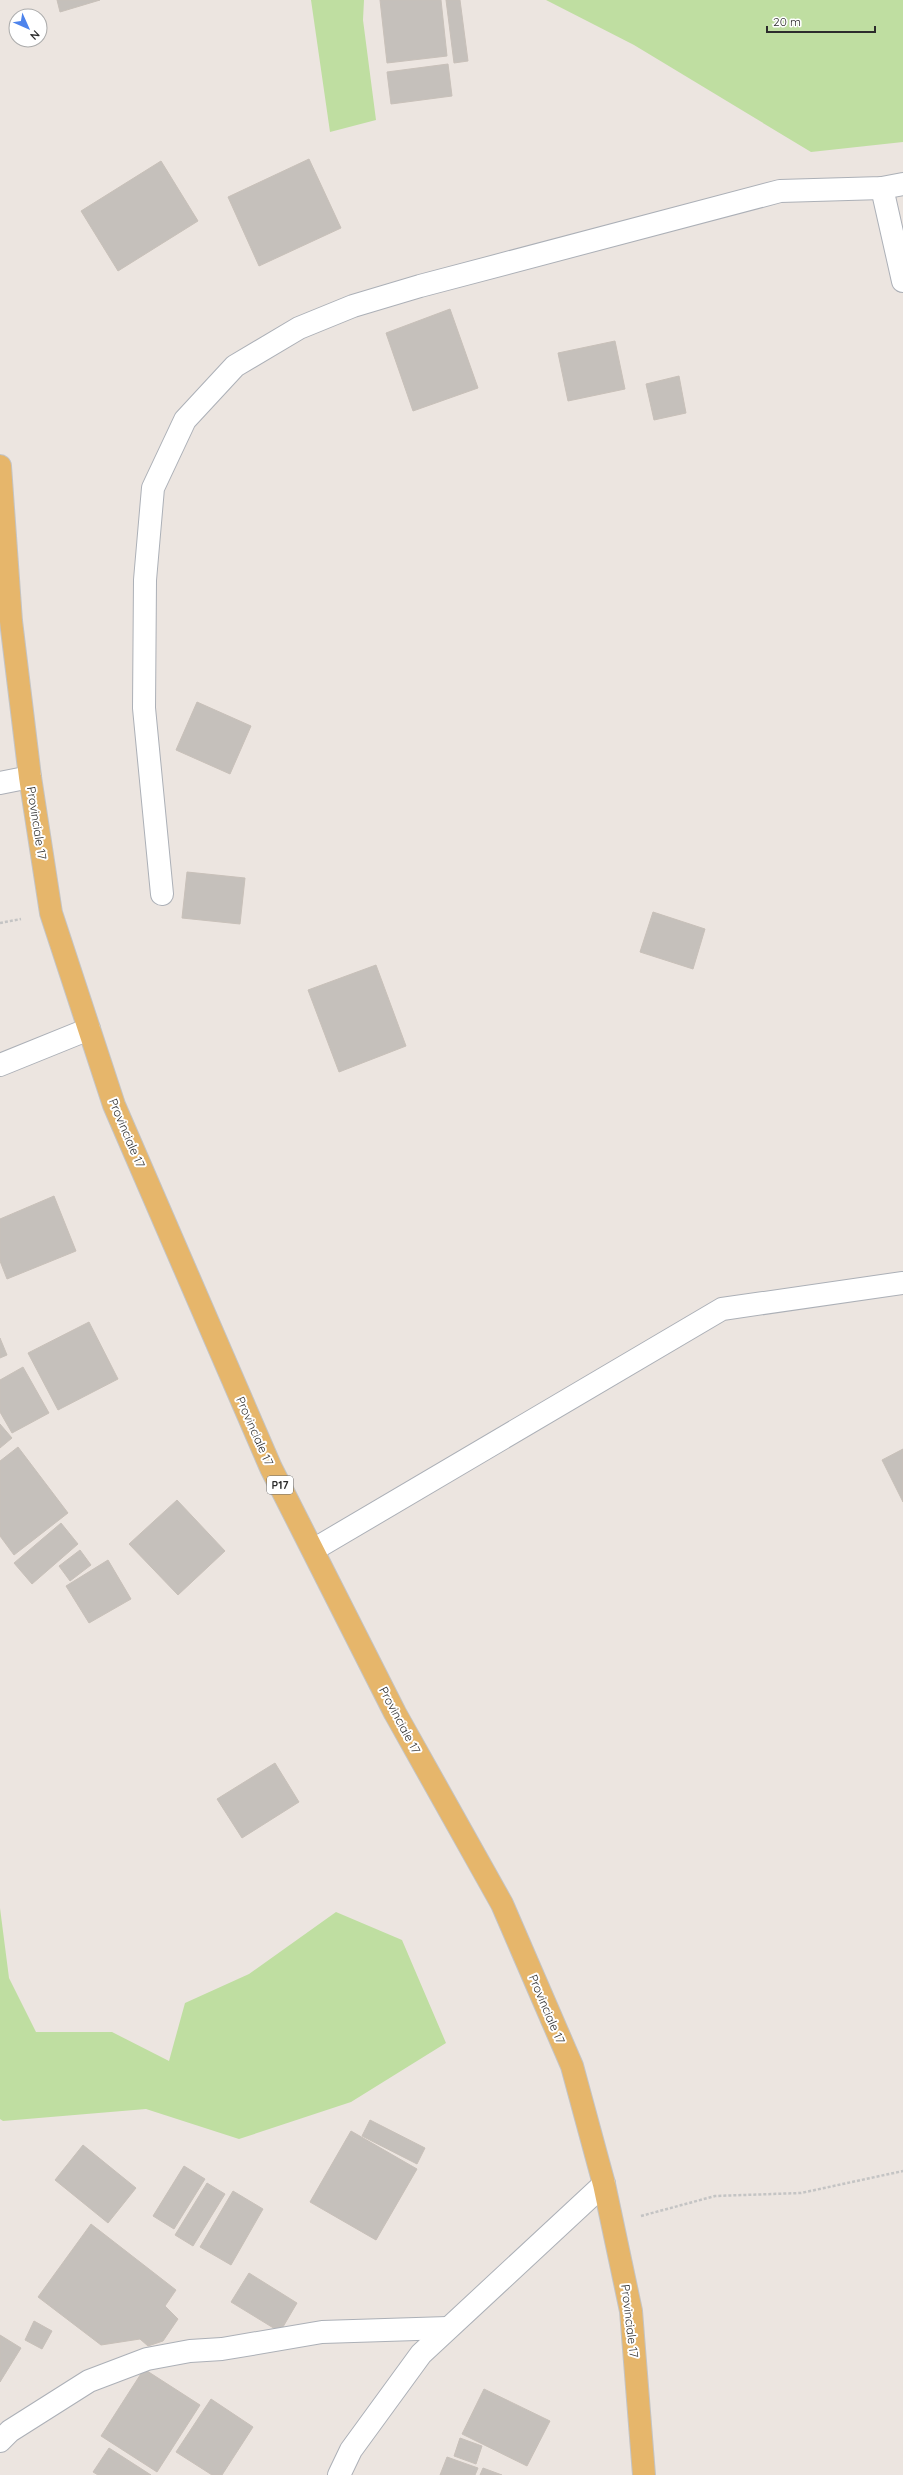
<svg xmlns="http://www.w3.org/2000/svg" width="903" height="2475" font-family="Quicksand,sans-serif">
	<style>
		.green { fill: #bfdea1 }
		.building { fill: #c5c0bb; stroke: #c8c0b9 }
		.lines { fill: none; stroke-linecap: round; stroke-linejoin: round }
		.minor-casing { stroke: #acb0b7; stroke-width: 24 }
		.primary-casing { stroke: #c4c4c4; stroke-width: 24 }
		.path { stroke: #c4c4c4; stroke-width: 2.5; stroke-dasharray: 3 2; stroke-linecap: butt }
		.minor { stroke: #fff; stroke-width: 22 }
		.primary { stroke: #e6b66b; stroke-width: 22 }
		.labels { text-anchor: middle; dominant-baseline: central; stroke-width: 4; stroke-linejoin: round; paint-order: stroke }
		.shield { fill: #fff; stroke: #6b6b6b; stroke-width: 1 }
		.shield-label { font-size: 11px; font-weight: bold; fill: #2c2c2c }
		.street-label { font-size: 12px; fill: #2c2c2c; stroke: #fff }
	</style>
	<rect width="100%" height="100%" fill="#ece5e0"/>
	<g class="green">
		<path d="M311,0H364L363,20L376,120L330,132Z"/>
		<path d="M546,0H903V142L811,152L634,45Z"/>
		<path d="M0,1908L9,1978L36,2032H112L169,2061L185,2003L249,1974L336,1912L402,1940L446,2043L351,2102L239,2139L146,2109L3,2121L0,2119Z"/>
	</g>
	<g class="building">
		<path d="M57,0H100L60,12Z"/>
		<path d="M380,0H441L447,56L387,63Z"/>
		<path d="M446,0H460L468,61L454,63Z"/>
		<path d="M448,64L452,96L391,104L387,72Z"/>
		<path d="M309,159L341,228L259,266L228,197Z"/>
		<path d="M161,161L198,221L118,271L81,211Z"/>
		<path d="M450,309L478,388L413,411L386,333Z"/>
		<path d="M615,341L625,389L568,401L558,353Z"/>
		<path d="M679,376L686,413L654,420L646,384Z"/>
		<path d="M197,702L251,726L230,774L176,750Z"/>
		<path d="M187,872L245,878L240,924L182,918Z"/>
		<path d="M653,912L705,929L693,969L640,952Z"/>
		<path d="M376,965L406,1046L339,1072L308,990Z"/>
		<path d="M54,1196L76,1251L7,1279L0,1261V1219Z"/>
		<path d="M89,1322L118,1379L58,1410L28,1353Z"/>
		<path d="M0,1338L7,1355L0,1358Z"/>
		<path d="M23,1367L49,1413L12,1433L0,1412V1380Z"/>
		<path d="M0,1424L12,1438L0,1448Z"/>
		<path d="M18,1447L68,1513L14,1555L0,1536V1461Z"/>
		<path d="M903,1449V1502L882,1460Z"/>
		<path d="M177,1500L225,1551L178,1595L129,1544Z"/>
		<path d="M61,1523L78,1544L32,1584L14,1563Z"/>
		<path d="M80,1550L91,1565L70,1581L59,1566Z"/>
		<path d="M108,1560L131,1599L89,1623L66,1586Z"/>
		<path d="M275,1763L299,1802L242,1838L217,1799Z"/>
		<path d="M370,2120L425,2148L417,2164L362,2136Z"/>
		<path d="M351,2131L417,2169L376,2240L310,2202Z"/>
		<path d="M83,2145L136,2188L108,2223L55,2180Z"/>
		<path d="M184,2166L205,2179L174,2229L153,2216Z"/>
		<path d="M207,2183L225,2194L193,2246L175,2235Z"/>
		<path d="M233,2191L263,2209L231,2265L200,2247Z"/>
		<path d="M91,2224L176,2290L165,2306L178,2319L163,2341L148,2346L140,2339L101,2345L38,2297Z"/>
		<path d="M249,2273L297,2303L280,2332L231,2302Z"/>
		<path d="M34,2321L52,2331L42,2349L25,2340Z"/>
		<path d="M0,2335L21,2348L0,2382Z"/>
		<path d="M144,2369L200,2405L157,2472L101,2436Z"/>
		<path d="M484,2389L550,2421L527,2466L462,2434Z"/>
		<path d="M211,2399L253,2427L222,2475H212L176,2452Z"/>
		<path d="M460,2438L482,2446L476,2464L454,2456Z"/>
		<path d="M109,2448L151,2475H98L93,2472Z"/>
		<path d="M447,2457L478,2468L475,2475H440Z"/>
		<path d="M483,2468L502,2475H480Z"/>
	</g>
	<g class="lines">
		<defs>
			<g id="minor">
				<path d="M882,188L903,281"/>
				<path d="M0,783L30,777"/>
				<path d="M162,894L144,708L145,580L153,488L185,420L235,366L299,328L353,306L420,286L780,191L882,188L903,184"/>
				<path d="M0,1065L89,1029"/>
				<path d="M313,1550L722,1309L903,1283"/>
				<path d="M0,2441L10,2431L89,2381L147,2359L190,2351L222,2349L322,2332L448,2328"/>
				<path d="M339,2475L351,2450L421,2354L604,2184"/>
			</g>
			<path id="primary" d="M0,466L11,621L30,777L51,913L114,1105L271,1468L395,1713L502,1904L572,2066L604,2184L631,2311L644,2475"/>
		</defs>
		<use href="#minor" class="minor-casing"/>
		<use href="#primary" class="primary-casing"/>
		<g class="path">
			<path d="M0,923L21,919"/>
			<path d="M641,2216L715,2196L801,2193L903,2171"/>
		</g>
		<use href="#minor" class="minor"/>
		<use href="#primary" class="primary"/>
	</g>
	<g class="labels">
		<rect class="shield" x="267" y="1476" width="26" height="18" rx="3"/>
		<g class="shield-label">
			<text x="280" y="1485">P17</text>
		</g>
		<g class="street-label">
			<text transform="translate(37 823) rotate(81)">Provinciale 17</text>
			<text transform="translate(127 1133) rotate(67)">Provinciale 17</text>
			<text transform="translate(255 1431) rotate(66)">Provinciale 17</text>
			<text transform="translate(400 1720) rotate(62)">Provinciale 17</text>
			<text transform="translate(547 2009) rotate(67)">Provinciale 17</text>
			<text transform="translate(630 2321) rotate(83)">Provinciale 17</text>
		</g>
	</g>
	<g transform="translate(28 28) rotate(135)"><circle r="19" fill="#ffffff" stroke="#ababab"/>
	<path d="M0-3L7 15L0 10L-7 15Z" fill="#4d83ec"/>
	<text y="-6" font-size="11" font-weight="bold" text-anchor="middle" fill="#2c2c2c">N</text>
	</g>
	<path d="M767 26v6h108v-6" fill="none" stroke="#2c2c2c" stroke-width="2"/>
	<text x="773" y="26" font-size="12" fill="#2c2c2c" stroke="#ffffff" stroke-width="3" paint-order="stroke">20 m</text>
</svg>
